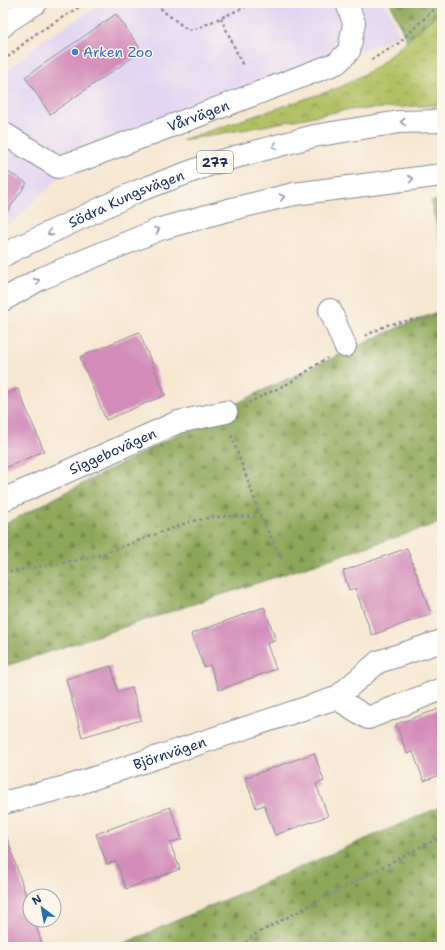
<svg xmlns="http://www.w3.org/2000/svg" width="445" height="950" font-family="'Shantell Sans',sans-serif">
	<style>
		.built { fill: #e2d4f3 }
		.forest { fill: url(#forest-firs); stroke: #546b5c }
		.park { fill: url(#park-crowns); stroke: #667860 }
		.building { fill: #d38cba }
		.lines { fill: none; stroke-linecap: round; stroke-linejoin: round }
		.minor-casing { stroke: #888b98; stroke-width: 24 }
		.major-casing { stroke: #888b98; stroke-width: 24 }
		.path { stroke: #888b98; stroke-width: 2.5; stroke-dasharray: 3 3; stroke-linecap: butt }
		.minor { stroke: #fff; stroke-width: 22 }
		.major { stroke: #fff; stroke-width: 22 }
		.oneway { stroke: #8d97ae }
		.shop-dot { fill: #3f7fe0; stroke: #fbf7ec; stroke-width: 1.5 }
		.labels { text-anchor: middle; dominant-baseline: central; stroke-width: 3; stroke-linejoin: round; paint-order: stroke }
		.shield { fill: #fbf7ec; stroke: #5e6b89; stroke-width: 1 }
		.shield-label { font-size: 13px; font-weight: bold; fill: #1b2f5e }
		.shop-label { font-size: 14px; fill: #366cbe; stroke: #fbf7ec; text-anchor: start }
		.street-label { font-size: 14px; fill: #1b2f5e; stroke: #fbf7ec }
	</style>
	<defs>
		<pattern id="forest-firs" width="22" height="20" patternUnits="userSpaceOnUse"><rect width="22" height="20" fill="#8da759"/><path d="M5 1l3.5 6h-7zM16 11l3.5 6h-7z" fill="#72884d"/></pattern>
		<pattern id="park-crowns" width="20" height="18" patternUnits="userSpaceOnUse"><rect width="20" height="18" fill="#b2c163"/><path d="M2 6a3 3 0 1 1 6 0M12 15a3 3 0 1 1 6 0" fill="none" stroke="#909d55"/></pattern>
	</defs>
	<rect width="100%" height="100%" fill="#fbf7ec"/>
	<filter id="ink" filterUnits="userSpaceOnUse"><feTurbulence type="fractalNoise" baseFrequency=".025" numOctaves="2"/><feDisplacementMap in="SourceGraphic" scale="8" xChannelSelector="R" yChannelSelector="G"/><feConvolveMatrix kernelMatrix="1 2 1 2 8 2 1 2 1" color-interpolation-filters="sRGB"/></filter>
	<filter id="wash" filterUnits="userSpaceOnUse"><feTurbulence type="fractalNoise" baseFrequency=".012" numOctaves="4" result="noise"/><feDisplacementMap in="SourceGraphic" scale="16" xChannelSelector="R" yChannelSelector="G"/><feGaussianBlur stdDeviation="0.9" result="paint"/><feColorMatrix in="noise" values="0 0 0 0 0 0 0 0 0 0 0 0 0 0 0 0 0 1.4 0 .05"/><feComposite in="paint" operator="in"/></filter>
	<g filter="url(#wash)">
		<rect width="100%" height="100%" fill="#f6e7d1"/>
		<path class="built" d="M104,3H386L399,35L59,177L14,221L3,227V75L43,40Z"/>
		<g class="forest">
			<path d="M390,3H442V10L407,41Z"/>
			<path d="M431,201H442V249Z"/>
			<path d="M442,310V522L3,667V525L257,393L399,327Z"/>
			<path d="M442,806V947H115Z"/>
		</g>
		<path class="park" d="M442,10V105L346,110L248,129L182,140L341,87L375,68L407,41Z"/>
		<g id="blocks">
			<g class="building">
				<path d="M116,14L142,51L50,114L25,77Z"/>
				<path d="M3,169L27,183L3,218Z"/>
				<path d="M139,332L165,395L106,420L80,357Z"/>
				<path d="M18,389L44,451L3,469V395Z"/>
				<path d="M407,548L431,614L372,635L355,588L349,590L343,571Z"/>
				<path d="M264,607L276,640L267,644L276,669L219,690L210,665L204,667L191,634Z"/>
				<path d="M111,666L118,692L132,688L141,720L82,737L66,679Z"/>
				<path d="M442,708V774L424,781L413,752L407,754L396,724Z"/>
				<path d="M314,753L324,781L316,784L328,816L275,835L264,805L256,808L245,778Z"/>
				<path d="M170,807L182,839L170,843L180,869L126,889L116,861L107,864L96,834Z"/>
				<path d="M7,838L30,908V920H34L43,947H3V839Z"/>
			</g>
		</g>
	</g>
	<g filter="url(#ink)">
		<use href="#blocks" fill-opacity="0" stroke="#888b98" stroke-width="1"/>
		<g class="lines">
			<defs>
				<g id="minor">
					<path d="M3,26L8,21L36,3"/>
					<path id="s1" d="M3,133L58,167L84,159L337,63L349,51L354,23L347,3"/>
					<path d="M330,310L345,346"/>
					<path id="s2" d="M3,500L178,422L226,412"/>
					<path d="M336,698L378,662L442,641"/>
					<path id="s3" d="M3,803L70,786L336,698L368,718L442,689"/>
				</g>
				<g id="major">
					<path id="s4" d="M3,256L11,251L138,191L217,162L314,136L399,122L442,121"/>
					<path d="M3,300L40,279L160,229L228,210L294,194L442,175"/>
				</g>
			</defs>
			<use href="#minor" class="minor-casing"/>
			<use href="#major" class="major-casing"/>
			<g class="path">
				<path d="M157,3L163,11L188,30L198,28L254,3"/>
				<path d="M221,18L243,66"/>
				<path d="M442,23C438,35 439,45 442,56"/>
				<path d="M371,60L399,43L440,3"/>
				<path d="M3,61L34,35L86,3"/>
				<path d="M365,336L387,325L411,320L442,317"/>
				<path d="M248,403L291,382L327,358"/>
				<path d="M231,435L261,517L282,561"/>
				<path d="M3,572L51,565L97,556L189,522L213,517L233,516L261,517"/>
				<path d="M241,947L254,935L426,844L442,838"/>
			</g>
			<use href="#minor" class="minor"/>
			<use href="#major" class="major"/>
		</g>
		<defs><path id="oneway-chevron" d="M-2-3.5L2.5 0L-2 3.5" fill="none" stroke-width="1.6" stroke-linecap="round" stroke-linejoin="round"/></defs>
		<g class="oneway">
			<use href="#oneway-chevron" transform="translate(403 122) rotate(176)"/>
			<use href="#oneway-chevron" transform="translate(275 146) rotate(165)"/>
			<use href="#oneway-chevron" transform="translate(411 179) rotate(-8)"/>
			<use href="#oneway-chevron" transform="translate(282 197) rotate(-13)"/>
			<use href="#oneway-chevron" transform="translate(157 230) rotate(-21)"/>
			<use href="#oneway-chevron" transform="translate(50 233) rotate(155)"/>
			<use href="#oneway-chevron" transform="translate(37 281) rotate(-28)"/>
		</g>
	</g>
	<circle class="shop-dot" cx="75" cy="52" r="4"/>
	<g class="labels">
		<rect class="shield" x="197" y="151" width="36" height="22" rx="3"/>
		<g class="shield-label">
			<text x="215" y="162">277</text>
		</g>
		<g class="shop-label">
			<text x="83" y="52">Arken Zoo</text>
		</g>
		<g class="street-label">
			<text stroke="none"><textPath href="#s1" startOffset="214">Vårvägen</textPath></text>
			<text stroke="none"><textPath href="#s4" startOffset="136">Södra Kungsvägen</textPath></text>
			<text stroke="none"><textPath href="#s2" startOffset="120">Siggebovägen</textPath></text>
			<text stroke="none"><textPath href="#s3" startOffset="174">Björnvägen</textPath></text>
		</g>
	</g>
	<rect width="445" height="950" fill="none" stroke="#fbf7ec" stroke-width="16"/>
	<g transform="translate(42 908) rotate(328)"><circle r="19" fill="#fbf7ec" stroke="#a1a7b3"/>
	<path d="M0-3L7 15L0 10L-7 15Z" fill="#1f6fb2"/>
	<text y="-6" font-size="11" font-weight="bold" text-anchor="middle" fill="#1b2f5e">N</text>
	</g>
</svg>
